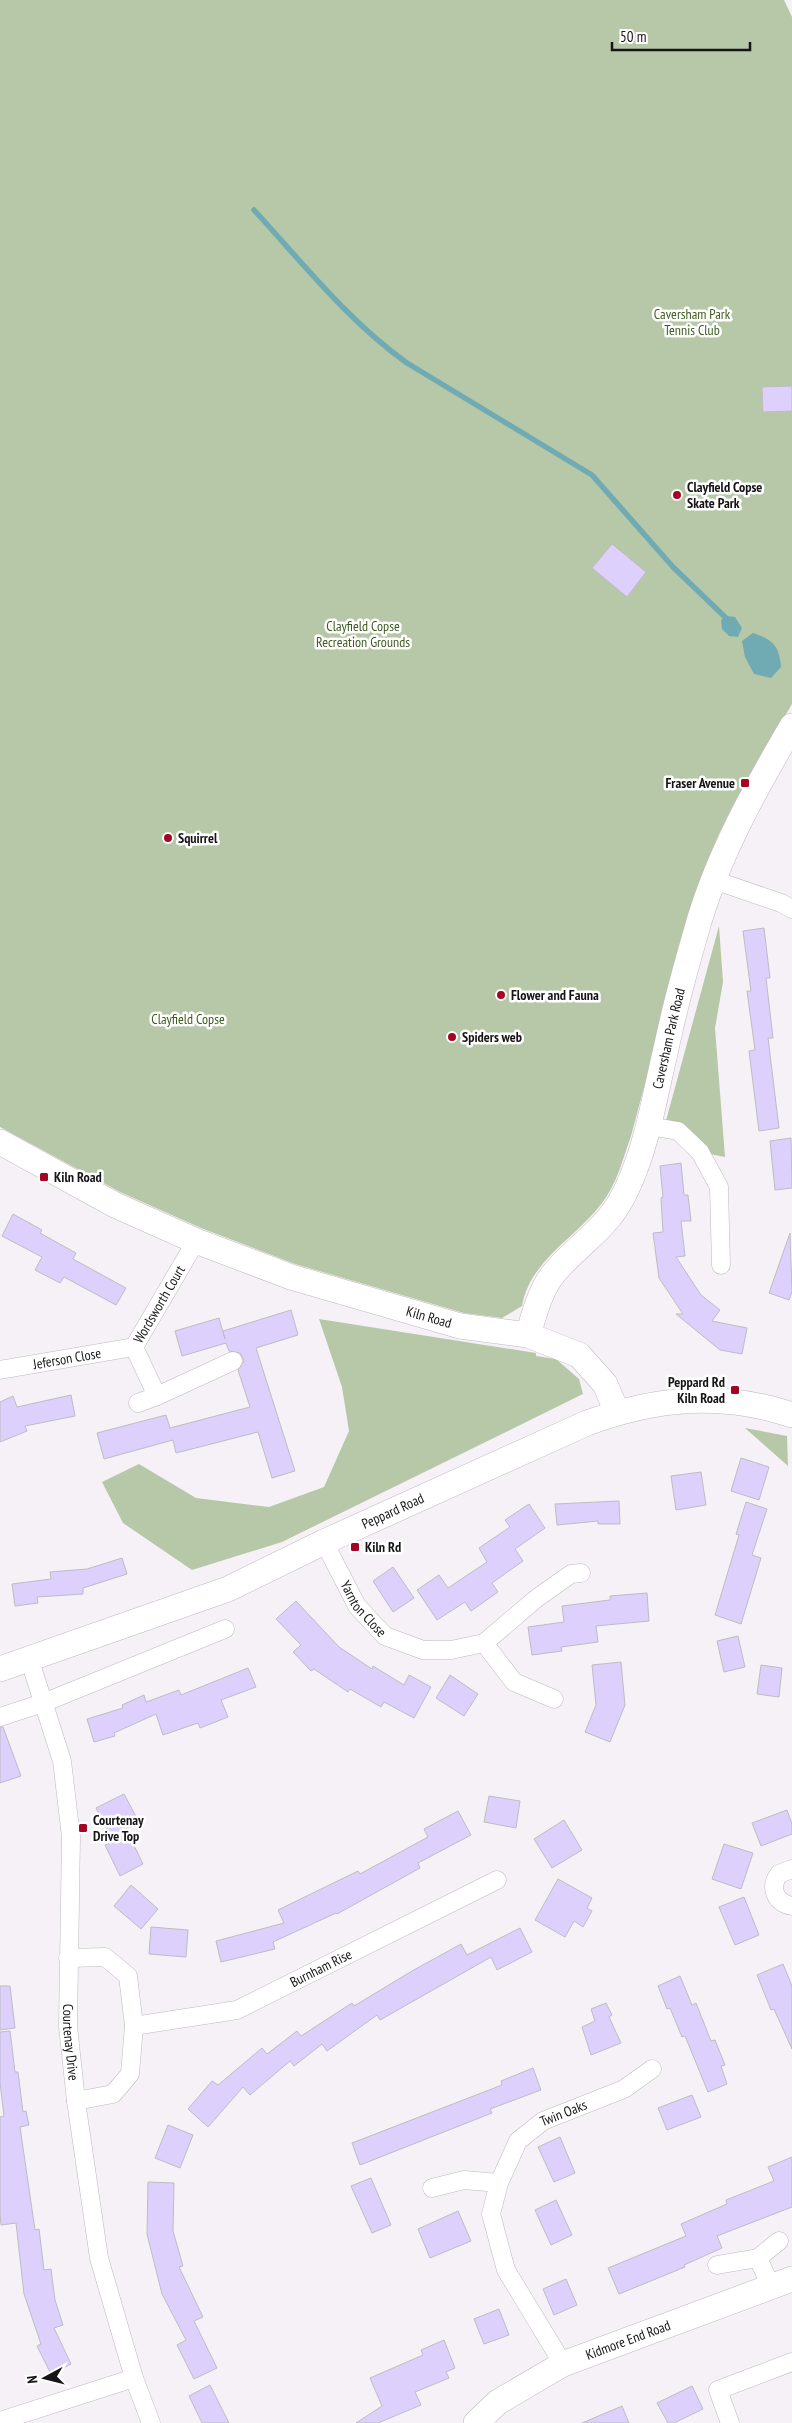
<svg xmlns="http://www.w3.org/2000/svg" width="792" height="2423" font-family="'PT Sans Narrow',sans-serif">
	<style>
		.green { fill: #b6c8a8 }
		.water { fill: #70abb3 }
		.lines { fill: none; stroke-linecap: round; stroke-linejoin: round }
		.stream { stroke: #70abb3; stroke-width: 5.5 }
		.building { fill: #ddd0fc; stroke: #bebcc3 }
		.street-casing { stroke: #beb9c0; stroke-width: 19 }
		.secondary-casing { stroke: #beb9c0; stroke-width: 26 }
		.street { stroke: #fff; stroke-width: 18 }
		.secondary { stroke: #fff; stroke-width: 25 }
		.poi-dot { fill: #a30523; stroke: #fff; stroke-width: 2 }
		.labels { text-anchor: middle; dominant-baseline: central; stroke-width: 5; stroke-linejoin: round; paint-order: stroke }
		.park-label { font-size: 14px; fill: #3e5b20; stroke: #fff }
		.poi-label { font-size: 14px; font-weight: bold; fill: #151416; stroke: #fff; text-anchor: start }
		.street-label { font-size: 14px; fill: #151416; stroke: #fff }
	</style>
	<rect width="100%" height="100%" fill="#f6f1f7"/>
	<g class="green">
		<path d="M0,0H784L792,17V704L737,798L719,834L699,882L631,1136C623,1158 617,1184 602,1203C576,1238 530,1260 522,1306L502,1318L464,1313L295,1264L201,1228L120,1192L0,1127Z"/>
		<path d="M719,926L723,982L715,1028L725,1157L700,1152L664,1128Z"/>
		<path d="M319,1319L536,1353V1356L556,1359L579,1379L583,1394L282,1542L192,1570L123,1523L102,1482L139,1464L196,1498L269,1507L324,1487L349,1431L342,1387Z"/>
		<path d="M745,1428L787,1436L788,1466Z"/>
	</g>
	<g class="water">
		<path d="M727,616L735,617L742,628L738,637L729,636L722,629L721,620Z"/>
		<path d="M753,633C773,640 779,645 781,667L771,678L754,674L745,657L742,641Z"/>
	</g>
	<g class="lines">
		<path class="stream" d="M254,210C302,262 348,321 407,363L592,475L673,567L725,617"/>
	</g>
	<g class="building">
		<path d="M792,386V411L763,412L762,387Z"/>
		<path d="M612,544L646,572L627,597L592,568Z"/>
		<path d="M764,928L770,978H766L773,1038H768L779,1128L759,1131L749,1051L755,1050L747,991H751L743,931Z"/>
		<path d="M791,1138L792,1188L775,1190L770,1141Z"/>
		<path d="M681,1163L684,1195H688L691,1221H681L685,1256L676,1257L701,1295L720,1310L712,1321L747,1328L742,1354L720,1350L676,1314H683L659,1278L653,1233L663,1232L661,1198L663,1197L660,1166Z"/>
		<path d="M13,1214L42,1230L40,1233L76,1253L73,1259L126,1288L116,1305L64,1277L60,1283L35,1270L42,1257L2,1236Z"/>
		<path d="M790,1233L792,1292L789,1300L769,1293Z"/>
		<path d="M291,1310L298,1335L256,1348L295,1471L272,1478L258,1432L176,1453L173,1440L104,1459L97,1433L166,1415L170,1428L250,1407L238,1370L244,1361L240,1353L229,1351L226,1343L182,1356L175,1331L219,1318L225,1339L223,1331Z"/>
		<path d="M71,1395L75,1416L25,1426L27,1431L0,1442V1402L13,1396L17,1407Z"/>
		<path d="M741,1458L769,1467L759,1500L731,1491Z"/>
		<path d="M701,1472L706,1505L676,1510L671,1476Z"/>
		<path d="M619,1501L620,1524H598V1521L557,1525L555,1504Z"/>
		<path d="M746,1502L767,1509L752,1555L761,1558L741,1624L715,1615L739,1535L736,1534Z"/>
		<path d="M529,1504L545,1528L515,1549L523,1561L492,1583L498,1592L471,1611L465,1602L437,1620L417,1590L439,1575L448,1588L487,1562L479,1548L510,1527L505,1520Z"/>
		<path d="M122,1558L127,1574L83,1588V1594L37,1597L38,1603L15,1606L12,1584L51,1579L50,1572L87,1569Z"/>
		<path d="M393,1567L414,1598L393,1612L373,1581Z"/>
		<path d="M647,1593L649,1621L596,1626L598,1642L561,1647L562,1651L532,1655L528,1627L564,1622L562,1606L610,1600V1596Z"/>
		<path d="M296,1601L339,1647L372,1669L373,1666L404,1685L409,1675L431,1687L414,1718L384,1702L381,1707L350,1689L348,1692L314,1669L311,1671L293,1652L301,1645L276,1619Z"/>
		<path d="M738,1636L745,1667L724,1672L717,1641Z"/>
		<path d="M621,1662L625,1705L610,1742L585,1732L596,1705L592,1665Z"/>
		<path d="M761,1665L782,1668L779,1697L757,1694Z"/>
		<path d="M248,1668L256,1687L221,1700L228,1717L200,1728L198,1723L163,1735L156,1714L114,1733L115,1736L94,1742L87,1719L123,1708L122,1705L144,1695L146,1702L179,1690L181,1695Z"/>
		<path d="M450,1675L478,1694L464,1716L436,1698Z"/>
		<path d="M0,1727H3L21,1776L0,1783Z"/>
		<path d="M124,1794L139,1822L126,1829L143,1864L120,1876L105,1845L113,1841L96,1808Z"/>
		<path d="M489,1796L520,1801L516,1828L484,1822Z"/>
		<path d="M787,1810L792,1824V1834L761,1846L752,1823Z"/>
		<path d="M458,1811L471,1835L418,1863L420,1868L337,1914L336,1913L273,1942L275,1949L221,1962L216,1941L284,1923L278,1910L358,1871L360,1874L428,1837L424,1829Z"/>
		<path d="M564,1820L582,1850L552,1868L534,1839Z"/>
		<path d="M724,1844L753,1853L741,1889L712,1879Z"/>
		<path d="M558,1879L592,1898L587,1908L592,1911L583,1927L574,1921L565,1937L535,1920Z"/>
		<path d="M131,1885L158,1909L141,1929L114,1906Z"/>
		<path d="M744,1897L759,1935L735,1945L719,1907Z"/>
		<path d="M151,1927L188,1930L186,1957L149,1954Z"/>
		<path d="M520,1928L532,1952L497,1970L491,1957L380,2020L377,2015L327,2051L322,2044L294,2066L290,2061L250,2095L243,2087L208,2127L188,2109L212,2081L218,2085L262,2048L267,2054L297,2031L301,2036L352,2003L354,2006L412,1971L461,1944L467,1955Z"/>
		<path d="M783,1964L792,1986V2049L774,2009L771,2010L757,1975Z"/>
		<path d="M680,1976L692,2005L696,2003L711,2041L715,2040L725,2065L721,2066L727,2084L708,2092L685,2036L682,2037L670,2008L667,2009L658,1986Z"/>
		<path d="M0,1986H10L15,2028L0,2030Z"/>
		<path d="M606,2003L612,2015L609,2017L621,2043L591,2055L582,2027L595,2021L591,2009Z"/>
		<path d="M10,2031L15,2072H18L23,2112L26,2111L29,2125L20,2127L35,2230L39,2229L44,2270L51,2269L55,2300L63,2325L54,2328L71,2364L51,2374L37,2346L41,2344L24,2294L16,2223L1,2225L0,2214V2117L4,2116L0,2083V2032Z"/>
		<path d="M533,2068L541,2090L490,2109L492,2113L360,2165L352,2143L502,2085L501,2081Z"/>
		<path d="M692,2095L701,2117L667,2130L658,2108Z"/>
		<path d="M168,2125L193,2135L180,2168L155,2158Z"/>
		<path d="M560,2137L575,2173L554,2182L538,2147Z"/>
		<path d="M792,2157V2207L717,2236L722,2248L684,2265L685,2267L619,2294L608,2268L686,2236L681,2224L727,2204L726,2200L774,2181L768,2167Z"/>
		<path d="M371,2178L391,2225L372,2233L351,2186Z"/>
		<path d="M148,2182L174,2183L173,2231L183,2266L179,2267L203,2317L194,2321L217,2368L194,2379L177,2345L186,2340L162,2294L147,2234Z"/>
		<path d="M556,2200L572,2235L551,2245L535,2210Z"/>
		<path d="M458,2211L471,2241L430,2258L418,2229Z"/>
		<path d="M566,2279L577,2305L554,2315L543,2289Z"/>
		<path d="M499,2309L509,2335L484,2344L474,2319Z"/>
		<path d="M444,2340L455,2368L446,2372L449,2378L415,2392L421,2405L378,2423H356L382,2406L370,2378L423,2355L421,2350Z"/>
		<path d="M210,2385L229,2423H202L189,2396Z"/>
		<path d="M692,2386L703,2409L674,2423H668L657,2403Z"/>
		<path d="M622,2406L629,2423H582Z"/>
	</g>
	<g class="lines">
		<defs>
			<g id="street">
				<path d="M714,880L781,903L792,909"/>
				<path d="M649,1126L678,1131L700,1152L719,1187L721,1265"/>
				<path id="s1" d="M0,1370L134,1347"/>
				<path d="M157,1396L233,1361"/>
				<path id="s2" d="M138,1403L157,1396L134,1347L196,1241"/>
				<path id="s3" d="M324,1542L357,1606L385,1636L423,1650H451L484,1643L537,1598L571,1574L581,1573"/>
				<path d="M484,1643L514,1682L554,1699"/>
				<path id="s4" d="M29,1658L62,1761L71,1837L68,2026L76,2101L99,2258L134,2378L151,2423"/>
				<path d="M0,1717L43,1703L225,1629"/>
				<path d="M792,1869L779,1874C769,1887 775,1903 792,1906"/>
				<path d="M68,1958L105,1957L128,1976L134,2026L130,2074L113,2094L76,2101"/>
				<path id="s5" d="M134,2026L237,2010L497,1880"/>
				<path d="M432,2188L464,2180L499,2183"/>
				<path d="M717,2265L758,2258"/>
				<path d="M771,2287L758,2258L779,2241"/>
				<path id="s6" d="M563,2364L506,2270L491,2214L499,2183L518,2141L543,2121L624,2089L652,2069"/>
				<path d="M0,2421L134,2378"/>
				<path d="M730,2423L718,2390L792,2362"/>
			</g>
			<g id="secondary">
				<path id="s7" d="M0,1142L115,1205L196,1241L291,1277L460,1326L528,1335L579,1355L605,1384L617,1412"/>
				<path id="s8" d="M528,1335C534,1315 540,1290 554,1273C583,1239 610,1229 629,1184C648,1142 655,1094 666,1049C674,1010 685,970 696,932C716,859 754,791 792,726"/>
				<path id="s9" d="M0,1669L228,1589L324,1542L587,1423C656,1398 721,1391 792,1415"/>
				<path id="s10" d="M476,2423L498,2402L563,2364L792,2279"/>
			</g>
		</defs>
		<use href="#street" class="street-casing"/>
		<use href="#secondary" class="secondary-casing"/>
		<use href="#street" class="street"/>
		<use href="#secondary" class="secondary"/>
	</g>
	<g class="poi-dot">
		<circle cx="677" cy="495" r="5"/>
		<rect x="740" y="778" width="10" height="10" rx="2.5"/>
		<circle cx="168" cy="838" r="5"/>
		<circle cx="501" cy="995" r="5"/>
		<circle cx="452" cy="1037" r="5"/>
		<rect x="39" y="1172" width="10" height="10" rx="2.5"/>
		<rect x="730" y="1385" width="10" height="10" rx="2.5"/>
		<rect x="350" y="1542" width="10" height="10" rx="2.5"/>
		<rect x="78" y="1823" width="10" height="10" rx="2.5"/>
	</g>
	<g class="labels">
		<g class="park-label">
			<text x="692" y="314">Caversham Park<tspan x="692" dy="16">Tennis Club</tspan></text>
			<text x="363" y="626">Clayfield Copse<tspan x="363" dy="16">Recreation Grounds</tspan></text>
			<text x="188" y="1019">Clayfield Copse</text>
		</g>
		<g class="poi-label">
			<text x="687" y="487">Clayfield Copse<tspan x="687" dy="16">Skate Park</tspan></text>
			<text x="735" y="783" text-anchor="end">Fraser Avenue</text>
			<text x="178" y="838">Squirrel</text>
			<text x="511" y="995">Flower and Fauna</text>
			<text x="462" y="1037">Spiders web</text>
			<text x="54" y="1177">Kiln Road</text>
			<text x="725" y="1382" text-anchor="end">Peppard Rd<tspan x="725" dy="16">Kiln Road</tspan></text>
			<text x="365" y="1547">Kiln Rd</text>
			<text x="93" y="1820">Courtenay<tspan x="93" dy="16">Drive Top</tspan></text>
		</g>
		<g class="street-label">
			<text stroke="none"><textPath href="#s8" startOffset="336">Caversham Park Road</textPath></text>
			<text stroke="none"><textPath href="#s2" startOffset="124">Wordsworth Court</textPath></text>
			<text stroke="none"><textPath href="#s7" startOffset="465">Kiln Road</textPath></text>
			<text stroke="none"><textPath href="#s1" startOffset="68">Jeferson Close</textPath></text>
			<text stroke="none"><textPath href="#s9" startOffset="424">Peppard Road</textPath></text>
			<text stroke="none"><textPath href="#s3" startOffset="78">Yarnton Close</textPath></text>
			<text stroke="none"><textPath href="#s5" startOffset="198">Burnham Rise</textPath></text>
			<text stroke="none"><textPath href="#s4" startOffset="390">Courtenay Drive</textPath></text>
			<text stroke="none"><textPath href="#s6" startOffset="300">Twin Oaks</textPath></text>
			<text stroke="none"><textPath href="#s10" startOffset="175">Kidmore End Road</textPath></text>
		</g>
	</g>
	<g transform="translate(45 2378) rotate(263)" stroke="#ffffff" stroke-width="4" paint-order="stroke">
	<path d="M0-4L9 19L0 12L-9 19Z" fill="#151416"/>
	<text y="-8" font-size="14" font-weight="bold" text-anchor="middle" fill="#151416">N</text>
	</g>
	<path d="M612 42v8h138v-8" fill="none" stroke="#151416" stroke-width="2.5"/>
	<text x="620" y="42" font-size="15" fill="#151416" stroke="#ffffff" stroke-width="4" paint-order="stroke">50 m</text>
</svg>
